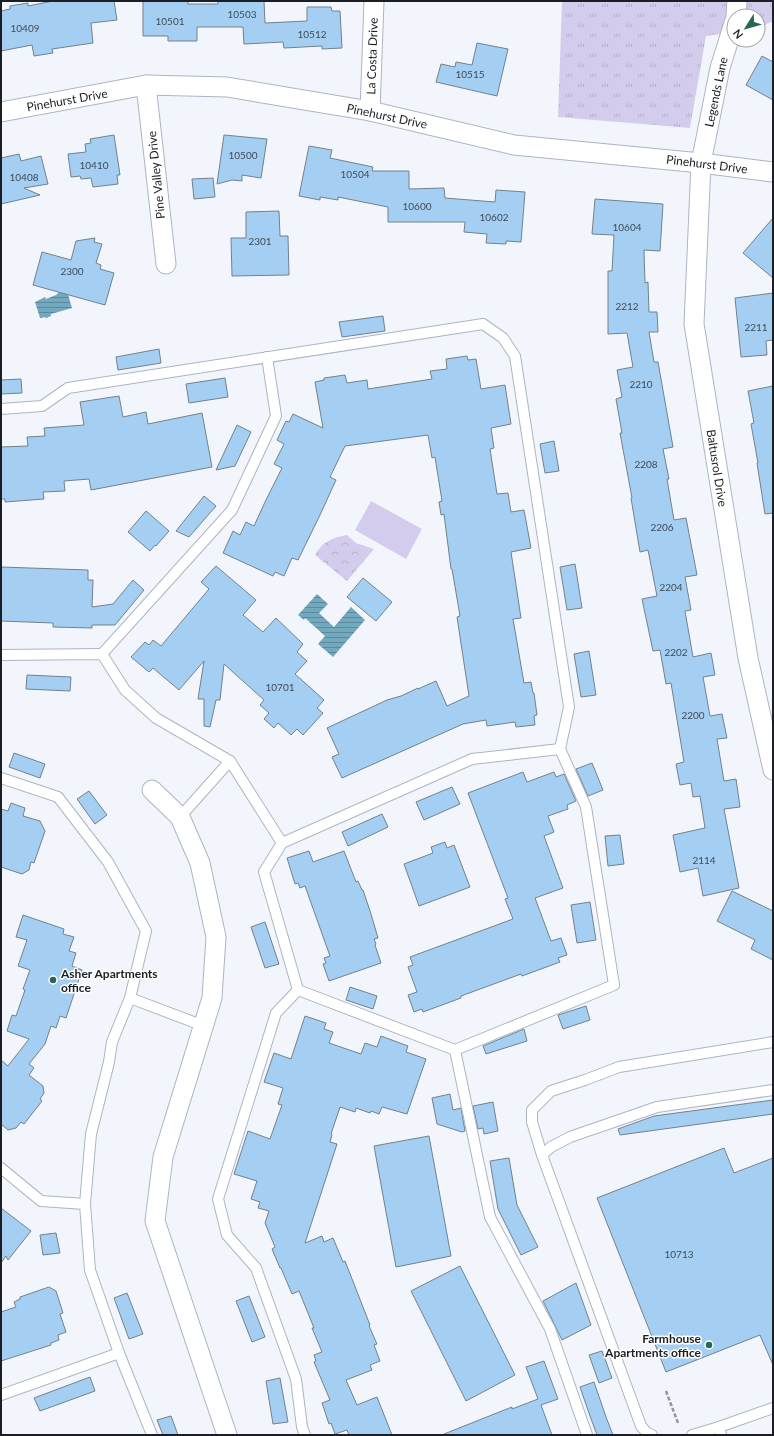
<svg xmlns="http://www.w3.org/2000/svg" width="774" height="1436" font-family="Lato,sans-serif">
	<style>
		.grass { fill: url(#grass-tufts) }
		.park { fill: url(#park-crowns) }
		.pitch { fill: #d4cced }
		.water { fill: url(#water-rules) }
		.building { fill: #a5cff2; stroke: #72818d }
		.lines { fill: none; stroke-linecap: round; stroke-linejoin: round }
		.lane-casing { stroke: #acb5c5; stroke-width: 12 }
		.street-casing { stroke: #acb5c5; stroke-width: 21 }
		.path { stroke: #92969c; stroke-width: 2.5; stroke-dasharray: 4 2; stroke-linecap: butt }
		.lane { stroke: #fff; stroke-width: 10 }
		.street { stroke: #fff; stroke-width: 19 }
		.poi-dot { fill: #286755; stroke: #fff; stroke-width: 1.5 }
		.labels { text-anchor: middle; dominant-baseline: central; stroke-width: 3; stroke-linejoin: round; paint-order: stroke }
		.number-label { font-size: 10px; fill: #3e4a58 }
		.street-label { font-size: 12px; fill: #1b1e24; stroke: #fff }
		.poi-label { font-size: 12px; font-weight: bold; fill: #1b1e24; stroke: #fff; text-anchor: start }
	</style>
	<defs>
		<pattern id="grass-tufts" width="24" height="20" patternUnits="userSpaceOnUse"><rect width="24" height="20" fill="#d4cced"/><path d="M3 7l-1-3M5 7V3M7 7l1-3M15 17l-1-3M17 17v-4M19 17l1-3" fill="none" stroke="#b5afcb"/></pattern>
		<pattern id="park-crowns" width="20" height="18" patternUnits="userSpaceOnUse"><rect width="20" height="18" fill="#d4cced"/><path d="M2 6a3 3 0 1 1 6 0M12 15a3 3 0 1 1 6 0" fill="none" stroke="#b5afcb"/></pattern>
		<pattern id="water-rules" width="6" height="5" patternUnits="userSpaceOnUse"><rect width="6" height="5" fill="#72a9bf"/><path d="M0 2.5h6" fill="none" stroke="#5d899b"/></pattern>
	</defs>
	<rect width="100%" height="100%" fill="#f2f6fc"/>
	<path class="grass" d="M562,1H773V21L758,28V16H734V32L706,36L690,128L558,117Z"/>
	<path class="park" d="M347,535L356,543L374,549L347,581L315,555C322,542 333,537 347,535Z"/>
	<path class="pitch" d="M371,501L422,529L406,559L355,530Z"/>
	<g class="water">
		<path d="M62,289L67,291L72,308L51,314V316L46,318L45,317L40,318L35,302L45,297L46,299L56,295Z"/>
		<path d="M317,594L328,604L319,613L334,627L351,607L365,620L333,657L318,644L325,636L305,618L304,620L298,615Z"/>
	</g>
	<g class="building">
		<path d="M53,1H114L117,20L91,23L93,43L52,49L53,53L34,56L32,45L1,51V11L10,9V6L28,3V6Z"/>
		<path d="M143,1H188V4H218V1H264L265,23L307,21V7H331L332,11H340L342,48L322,49V46L284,48L283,42L244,44L243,27H197V41H168V36H143Z"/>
		<path d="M477,43L508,49L497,96L436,82L441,64L455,67L456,62L472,65Z"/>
		<path d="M762,56L773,62V100L746,85Z"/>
		<path d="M114,135L120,175H117L118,184L93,187L91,178L81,179L80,176L71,177L68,154L86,152L85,144L91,143L90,139Z"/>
		<path d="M224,135L267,139L261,178L242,175V181L232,180L217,184Z"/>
		<path d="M309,146L332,150L330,158L373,167L372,171H409V189L444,188L445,198L495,202L496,190L525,192L521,242L506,241V244L486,243L487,234L464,232L465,222H388V207L338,197V200L320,197V200L299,196Z"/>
		<path d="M19,154L21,161L41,156L48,184L24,188L40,195L1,204V158Z"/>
		<path d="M213,178L215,197L194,199L192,179Z"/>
		<path d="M595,199L663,204L660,251L644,250L645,283L648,282L649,312H657L658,332H649L654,362H658L673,447L663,449L669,479H667L674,520L686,518L697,575L685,577L691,610L685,611L693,657L711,653L715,675L703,677L710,716L722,714L727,738L717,739L724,781L736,779L740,807L724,809L739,888L703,896L698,868L680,872L673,835L705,828L700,796L693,797L691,783L680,785L676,764L684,762L671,683L666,684L660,650L653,651L642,599L657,596L648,550L640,552L631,498H632L620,433H622L616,399L622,397L617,370L633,367L627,333L608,334V271H612L614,235L592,234Z"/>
		<path d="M279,211L280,236H288L289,275L232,276L231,238H246V212Z"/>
		<path d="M773,218V278L743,253Z"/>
		<path d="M95,238L94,242L102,244L96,263L101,265L100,269L114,273L105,305L33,285L42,252L71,260L76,241Z"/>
		<path d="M773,293V340L766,341L767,355L741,357L735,298Z"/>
		<path d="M383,316L385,331L342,337L339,322Z"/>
		<path d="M159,349L161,363L118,370L116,357Z"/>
		<path d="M467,356L468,360L476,359L481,389L505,385L511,424L491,428L494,448L490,449L497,494L508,493L511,512L524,510L531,548L511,552L521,618L513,619L524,683L531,682L533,693H534L537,715L534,716L535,725L516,727L515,722L487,726L486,720L463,724L342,778L332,757L339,754L327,728L387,700L401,696L418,688V689L436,681L447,706L469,696L457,617L460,616L452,569H451L444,514L441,515L439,502L442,501L435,457L432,458L428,435L345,446L330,477L336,480L320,515L298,560L292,558L284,576L275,572L273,576L223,553L233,531L240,535L246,522L254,526L265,502L282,468L274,464L284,444L277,440L286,421L289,422L293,414L323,428L315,382L324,380V378L345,375L347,383L367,380L368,389L432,379L430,371L447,369L446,359Z"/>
		<path d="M225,378L228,397L189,403L186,384Z"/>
		<path d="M21,379L22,393L1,394V380Z"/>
		<path d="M773,386V513L765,514L757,463H758L751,424L754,423L748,391Z"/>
		<path d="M119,396L123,417L146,412L148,424L202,413L212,467L91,490L89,479L64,481L65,491L43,492L44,499L5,502V499H1V447L28,446L27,437L45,436L44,428L84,425L80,402Z"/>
		<path d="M237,425L251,432L235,466L216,470Z"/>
		<path d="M554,441L559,471L545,473L540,444Z"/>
		<path d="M204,496L216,506L189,537L176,531Z"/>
		<path d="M146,511L169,531L156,546L155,545L150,551L128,532Z"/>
		<path d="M575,564L582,608L567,610L560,567Z"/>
		<path d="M216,566L256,600L243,615L263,632L276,618L303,644L297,652L307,661L295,674L324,700L317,708L323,713L303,735L297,729L291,735L278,723L274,728L264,719L269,713L260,705L264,700L224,664L220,700H216L210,727L204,726V699H198L204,661L179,690L153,668L149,672L131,657L145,642L149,645L153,640L161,646L209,589L201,582Z"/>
		<path d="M1,567L88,570V580H93L92,607L113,604L133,580L144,590L115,625H92V628L53,627V623L1,621Z"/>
		<path d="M363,578L392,602L376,621L347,597Z"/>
		<path d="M589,651L596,695L581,697L574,654Z"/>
		<path d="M27,675L71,677L70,691L26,689Z"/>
		<path d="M14,753L45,764L40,778L9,767Z"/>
		<path d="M592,763L603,790L588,796L576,769Z"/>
		<path d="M523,772L527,782L554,772L556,777L564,774L576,801L567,805L568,809L548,816L554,832L544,836L563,888L535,898L551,941L561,938L567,955L558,958L560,962L522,976L521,974L461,996V998L423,1012L422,1009L414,1012L408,995L417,992L408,967L413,965L410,957L513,919L505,899L508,898L468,793Z"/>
		<path d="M452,787L460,804L424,820L416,802Z"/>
		<path d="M89,791L107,815L95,824L77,799Z"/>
		<path d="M11,803L25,808L23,816L40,821L45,831L34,863L31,862L29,870L22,874L1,867V809L8,811Z"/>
		<path d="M382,814L388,827L348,846L342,832Z"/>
		<path d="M620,835L624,864L608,866L605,836Z"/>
		<path d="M445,842L447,848L454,845L470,887L419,906L404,864L433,853L431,847Z"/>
		<path d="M309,851L313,862L344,851L356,882L358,881L362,890H363L371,914L378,938L374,939L376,944L375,945L381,963L329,981L323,964L326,963L324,958L330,956L305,886L300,888L298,883L295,884L287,858Z"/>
		<path d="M732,891L773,911V960L751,949L755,940L717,921Z"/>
		<path d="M590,902L596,940L577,943L571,905Z"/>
		<path d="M23,915L64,929L63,934L74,937L69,951L76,953L72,966L82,970L66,1018L60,1016L56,1028L51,1026L45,1044L29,1064L34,1068L29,1075L43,1086L44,1093L40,1099L42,1101L24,1124L21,1122L16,1128L8,1130L1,1124V1060L8,1066L29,1039L7,1031L12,1015L16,1016L25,990L23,989L30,970L18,966L27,940L16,937Z"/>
		<path d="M265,922L279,964L265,968L251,927Z"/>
		<path d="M350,987L377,996L373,1009L346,1000Z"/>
		<path d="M586,1006L590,1020L563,1029L558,1015Z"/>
		<path d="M305,1016L326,1023L324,1029L333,1032L329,1043L361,1054L365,1043L377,1047L381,1036L408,1046L406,1052L426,1059L407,1114L382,1107L379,1114L371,1111L370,1113L356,1108L355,1112L340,1107L331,1134L332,1135L330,1142L337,1144L305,1243L322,1236L324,1242L333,1238L343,1262L345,1261L370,1325L369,1326L377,1344L374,1345L380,1361L370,1365L372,1370L346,1380L357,1405L377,1397L392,1435H349L347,1430L335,1434L331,1423L329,1424L322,1403L330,1400L314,1362L316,1361L314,1355L322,1352L312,1328H314L299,1291L292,1294L281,1268H280L272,1249L275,1247L265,1223L269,1211L258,1208L260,1202L251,1199L257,1181L234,1174L248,1131L270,1139L282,1105L278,1104L283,1088L264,1082L274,1053L291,1059Z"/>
		<path d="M524,1029L527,1041L486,1054L483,1046Z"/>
		<path d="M450,1094L453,1110L461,1108L465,1131L462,1132L437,1124L432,1098Z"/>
		<path d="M773,1100V1114L620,1135L618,1129L654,1116Z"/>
		<path d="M493,1102L498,1131L484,1134L483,1128L478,1129L473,1106Z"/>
		<path d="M429,1136L451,1256L396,1267L374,1146Z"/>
		<path d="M724,1148L734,1173L773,1158V1365L760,1335L666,1372L597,1198Z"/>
		<path d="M509,1158L517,1205L538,1247L521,1255L498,1209L490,1161Z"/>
		<path d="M1,1208L31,1231L8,1260L6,1256L1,1263Z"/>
		<path d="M56,1233L60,1253L43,1255L40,1235Z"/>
		<path d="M460,1266L515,1375L466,1401L411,1291Z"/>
		<path d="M576,1283L591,1325L562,1340L543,1301Z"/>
		<path d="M49,1287L56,1291L63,1313L60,1314L66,1332L58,1335L59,1340L51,1343V1345L1,1361V1312L16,1307L14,1302L20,1299V1297Z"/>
		<path d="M127,1293L143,1334L129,1339L114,1298Z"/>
		<path d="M249,1296L265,1337L252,1342L236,1301Z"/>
		<path d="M602,1351L612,1378L599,1383L589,1355Z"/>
		<path d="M544,1361L558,1399L541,1405L552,1435H445L444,1434L512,1407V1409L538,1399L526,1367Z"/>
		<path d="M90,1377L95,1391L40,1411L34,1398Z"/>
		<path d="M280,1378L288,1422L273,1424L266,1381Z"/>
		<path d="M594,1382L606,1417L613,1435H597L590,1416L580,1387Z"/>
		<path d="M171,1416L178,1435H163L157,1420Z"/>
	</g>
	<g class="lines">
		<defs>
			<g id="lane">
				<path d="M1,409L42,406L68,388L483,324L503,338L515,356L569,707L560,749"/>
				<path d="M102,654L232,510L276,416L267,357"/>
				<path d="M1,655L102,654L125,690L156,718L230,761"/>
				<path d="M1,778L58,797L108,862L146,931L130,998L112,1042L109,1062L91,1134L85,1204L41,1201L1,1168"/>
				<path d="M180,817L230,761L282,843L264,872L298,990"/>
				<path d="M282,843L472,759L560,749L586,807L614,985L455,1050"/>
				<path d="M298,990L455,1050L490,1217L550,1329L587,1435"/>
				<path d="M298,990L276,1013L218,1199L227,1235L256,1268L296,1379L302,1427L305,1435"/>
				<path d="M130,998L204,1026"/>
				<path d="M542,1155L532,1122V1110L551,1091L585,1080L619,1067L773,1042"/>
				<path d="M85,1204L90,1270L119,1353L152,1435"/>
				<path d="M1,1395L119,1353"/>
				<path d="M719,1427L773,1408"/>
				<path d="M652,1435L647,1433L641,1426L542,1155L551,1147L570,1137L657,1107L773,1090"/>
				<path d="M692,1435L719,1427L721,1435"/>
			</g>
			<g id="street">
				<path d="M736,16L737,1"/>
				<path d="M734,23L720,68L701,163L694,324L748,658L773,770"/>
				<path d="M146,85L166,264"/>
				<path d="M370,111L374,1"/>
				<path d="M1,112L146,85L227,87L370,111L514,145L701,163L773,172"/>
				<path d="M152,790L180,817L200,863L216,937L212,998L163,1157L155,1221L227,1435"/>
			</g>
		</defs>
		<use href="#lane" class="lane-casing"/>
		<use href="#street" class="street-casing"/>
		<path class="path" d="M666,1391L678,1423"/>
		<use href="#lane" class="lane"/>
		<use href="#street" class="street"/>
	</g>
	<g class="poi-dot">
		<circle cx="53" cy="980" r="4"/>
		<circle cx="709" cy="1345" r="4"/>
	</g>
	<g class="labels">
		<g class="number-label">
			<text x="242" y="14">10503</text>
			<text x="170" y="21">10501</text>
			<text x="25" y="28">10409</text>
			<text x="312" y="34">10512</text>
			<text x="470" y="74">10515</text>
			<text x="243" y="155">10500</text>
			<text x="94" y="165">10410</text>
			<text x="355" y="174">10504</text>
			<text x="24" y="177">10408</text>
			<text x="417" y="206">10600</text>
			<text x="494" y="217">10602</text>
			<text x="627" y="227">10604</text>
			<text x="260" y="241">2301</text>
			<text x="72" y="271">2300</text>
			<text x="627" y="306">2212</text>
			<text x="756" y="327">2211</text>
			<text x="641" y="384">2210</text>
			<text x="646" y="464">2208</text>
			<text x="662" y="527">2206</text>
			<text x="671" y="587">2204</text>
			<text x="676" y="652">2202</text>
			<text x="280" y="687">10701</text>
			<text x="693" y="715">2200</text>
			<text x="704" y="860">2114</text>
			<text x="679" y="1254">10713</text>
		</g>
		<g class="street-label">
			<text transform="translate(372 56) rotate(-88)">La Costa Drive</text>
			<text transform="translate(716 92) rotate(-78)">Legends Lane</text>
			<text transform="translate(67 100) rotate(-10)">Pinehurst Drive</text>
			<text transform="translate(387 116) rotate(12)">Pinehurst Drive</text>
			<text transform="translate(707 164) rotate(7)">Pinehurst Drive</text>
			<text transform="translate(156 175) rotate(-96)">Pine Valley Drive</text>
			<text transform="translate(717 468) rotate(81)">Baltusrol Drive</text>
		</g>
		<g class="poi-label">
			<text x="61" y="973">Asher Apartments<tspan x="61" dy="14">office</tspan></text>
			<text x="701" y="1338" text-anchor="end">Farmhouse<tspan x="701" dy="14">Apartments office</tspan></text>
		</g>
	</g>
	<rect width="774" height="1436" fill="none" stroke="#1b1e24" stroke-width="4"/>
	<g transform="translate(746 28) rotate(233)"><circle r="19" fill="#ffffff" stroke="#a4a5a7"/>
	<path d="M0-3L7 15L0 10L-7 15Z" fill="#286755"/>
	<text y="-6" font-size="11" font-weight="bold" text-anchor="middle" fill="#1b1e24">N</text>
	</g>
</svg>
